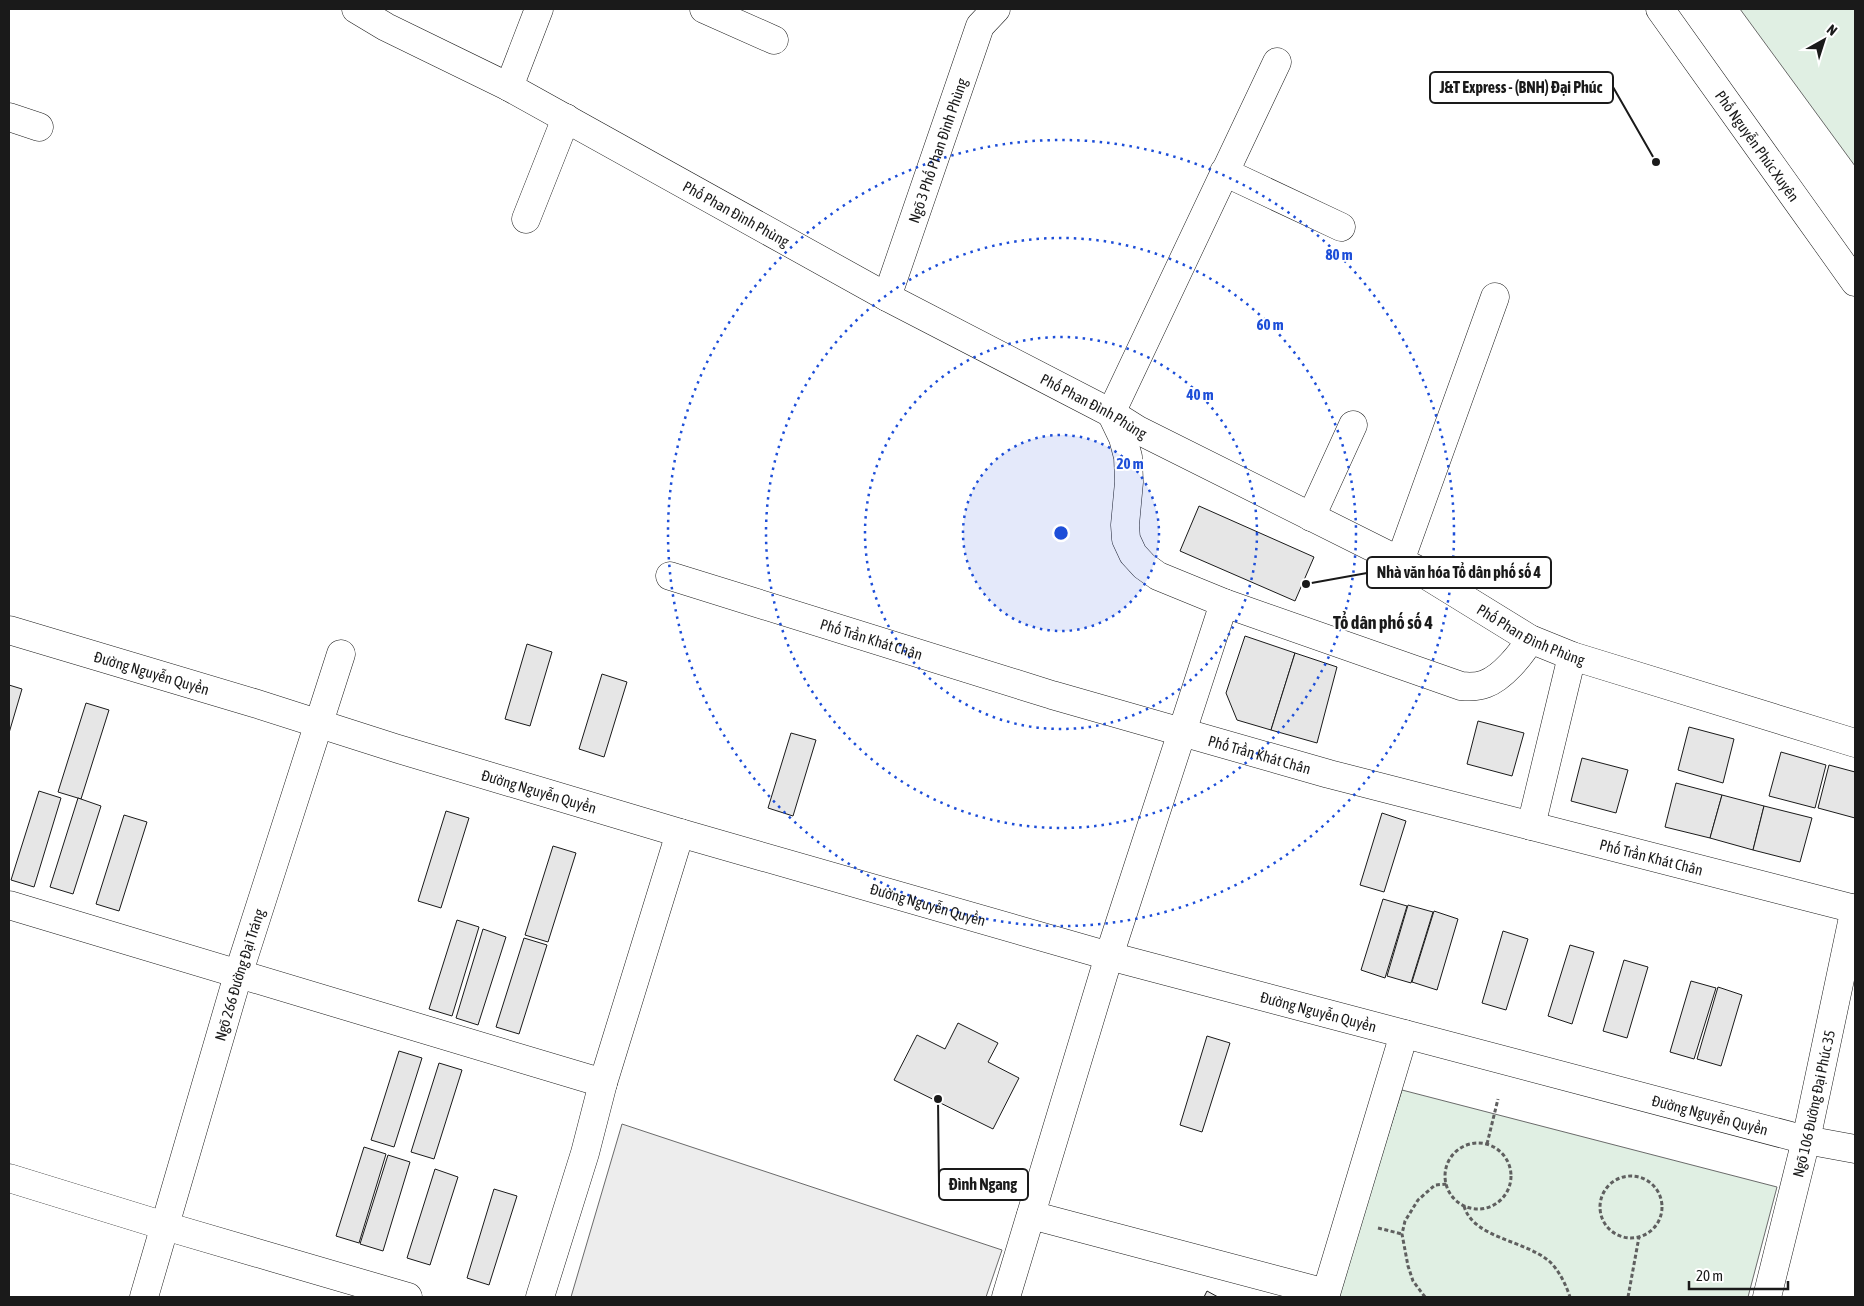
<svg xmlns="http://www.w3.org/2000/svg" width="1864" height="1306" font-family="'Asap Condensed',sans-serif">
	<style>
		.green { fill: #e0efe3; stroke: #6a6a6a }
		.parking { fill: #ededed; stroke: #6a6a6a }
		.building { fill: #e6e6e6; stroke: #1a1a1a }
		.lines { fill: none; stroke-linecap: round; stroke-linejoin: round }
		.minor-casing { stroke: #1a1a1a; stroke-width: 29 }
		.path { stroke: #5f5f5f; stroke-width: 3; stroke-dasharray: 4 2.5; stroke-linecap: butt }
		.minor { stroke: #fff; stroke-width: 28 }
		.ring { fill: none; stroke: #1d4ed8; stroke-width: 2.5; stroke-dasharray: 2.5 5 }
		.labels { text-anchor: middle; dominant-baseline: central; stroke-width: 4; stroke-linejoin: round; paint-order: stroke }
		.street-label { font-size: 15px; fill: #1a1a1a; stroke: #fff }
		.quarter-label { font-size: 18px; font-weight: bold; fill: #1a1a1a; stroke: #fff }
		.centre { fill: #1d4ed8; stroke: #fff; stroke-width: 2.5 }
		.ring-label { font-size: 15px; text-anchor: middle; font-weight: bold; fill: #1d4ed8; stroke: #fff; stroke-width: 4; stroke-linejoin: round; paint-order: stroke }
		.leader { fill: none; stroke: #1a1a1a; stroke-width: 2 }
		.callout-dot { fill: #1a1a1a; stroke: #fff; stroke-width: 2 }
		.callout { fill: #fff; stroke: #1a1a1a; stroke-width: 2 }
		.callout-label { font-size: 16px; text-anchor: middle; font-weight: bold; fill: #1a1a1a }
	</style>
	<rect width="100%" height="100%" fill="#fff"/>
	<g class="green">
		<path d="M1740,9H1855V166Z"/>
		<path d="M1402,1090L1777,1187L1748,1297H1337Z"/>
	</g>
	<path class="parking" d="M622,1124L1002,1250L986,1297H571Z"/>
	<g class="building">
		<path d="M1199,506L1314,557L1295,601L1180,551Z"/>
		<path d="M1245,636L1295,653L1271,730L1237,720L1226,693Z"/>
		<path d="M527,644L552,652L530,726L505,719Z"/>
		<path d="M1295,653L1337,667L1317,743L1271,730Z"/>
		<path d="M602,674L627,682L604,757L579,749Z"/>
		<path d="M9,685L22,689L9,733Z"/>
		<path d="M86,703L109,710L81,799L58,792Z"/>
		<path d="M1478,721L1524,733L1512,776L1467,764Z"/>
		<path d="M1689,727L1734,739L1723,783L1678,770Z"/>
		<path d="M791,733L816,740L793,816L768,808Z"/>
		<path d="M1781,752L1826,765L1815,808L1769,796Z"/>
		<path d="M1582,758L1628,770L1616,813L1571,801Z"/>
		<path d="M1829,765L1855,772V818L1818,808Z"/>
		<path d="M1676,783L1722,795L1710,838L1665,827Z"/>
		<path d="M39,791L61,798L34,887L11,880Z"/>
		<path d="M1722,795L1764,806L1753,850L1710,838Z"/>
		<path d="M78,798L101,806L73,894L50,887Z"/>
		<path d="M1764,806L1812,818L1800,862L1753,850Z"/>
		<path d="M446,811L469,818L441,908L418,901Z"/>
		<path d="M1382,813L1406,821L1384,892L1360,885Z"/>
		<path d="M124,815L147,822L119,911L96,904Z"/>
		<path d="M553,846L576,853L548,942L525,935Z"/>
		<path d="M1383,899L1407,906L1385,978L1361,970Z"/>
		<path d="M1408,905L1433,912L1411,983L1387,976Z"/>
		<path d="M1434,911L1458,919L1437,990L1412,982Z"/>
		<path d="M457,920L479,927L452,1016L429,1009Z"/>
		<path d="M483,929L506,937L478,1025L456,1018Z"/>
		<path d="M1503,931L1528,939L1506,1010L1482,1003Z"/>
		<path d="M524,938L547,945L519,1034L496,1027Z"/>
		<path d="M1570,945L1594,952L1572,1024L1548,1016Z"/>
		<path d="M1624,960L1648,967L1627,1038L1603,1031Z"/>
		<path d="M1691,981L1716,988L1694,1059L1670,1052Z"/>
		<path d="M1718,987L1742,995L1721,1066L1697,1059Z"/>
		<path d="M958,1023L998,1043L988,1062L1019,1078L993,1129L894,1080L917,1035L945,1049Z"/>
		<path d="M1207,1036L1230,1043L1202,1132L1180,1125Z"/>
		<path d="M399,1051L422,1058L394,1147L371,1140Z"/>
		<path d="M439,1063L462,1070L434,1159L411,1152Z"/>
		<path d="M364,1147L386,1154L359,1243L336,1236Z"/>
		<path d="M388,1155L410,1162L383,1251L360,1244Z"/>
		<path d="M435,1169L458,1177L430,1265L407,1258Z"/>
		<path d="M494,1189L517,1196L489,1285L467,1278Z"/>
		<path d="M1207,1291L1218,1297H1204Z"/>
	</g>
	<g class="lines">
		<defs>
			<g id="minor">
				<path id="s1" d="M356,9L386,27L509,87L887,297L1111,413L1138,430L1418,570L1530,639L1572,656L1855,743"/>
				<path d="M704,9L774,40"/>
				<path id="s2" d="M1660,9L1855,282"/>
				<path d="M1277,62L1111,413L1123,438L1128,457L1129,482L1125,525L1126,539L1133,554L1144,566L1158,576L1224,603L1461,686C1469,687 1477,687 1485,684C1502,678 1522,654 1530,639"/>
				<path d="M509,87L539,9"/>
				<path d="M9,117L39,127"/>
				<path d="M1224,172L1341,227"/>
				<path d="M526,219L566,118"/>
				<path id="s3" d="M887,297L980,26L996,9"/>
				<path d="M1311,517L1353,425"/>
				<path d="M1400,561L1495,297"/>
				<path id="s4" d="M670,576L1052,695L1329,774L1855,909"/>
				<path id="s5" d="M9,630L254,703L395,748L680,833L1109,956L1806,1140L1855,1149"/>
				<path d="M1531,826L1572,656"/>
				<path d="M9,905L603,1083"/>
				<path d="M9,1178L165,1226L408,1297"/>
				<path d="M1031,1215L1326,1293"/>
				<path id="s6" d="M144,1297L238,975L341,654"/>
				<path d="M540,1297L585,1153L603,1083L680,833"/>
				<path d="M1006,1297L1109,956L1224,603"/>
				<path d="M1325,1297L1404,1034"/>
				<path id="s7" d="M1767,1297L1806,1140L1855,908"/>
			</g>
		</defs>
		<use href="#minor" class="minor-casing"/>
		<g class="path">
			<circle cx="1478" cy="1176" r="33"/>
			<path d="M1487,1144L1498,1099"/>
			<circle cx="1631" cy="1207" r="31"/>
			<path d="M1464,1206C1473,1238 1524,1240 1549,1261C1559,1270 1566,1285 1570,1297"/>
			<path d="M1378,1228L1402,1234"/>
			<path d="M1425,1297L1413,1281L1408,1266L1402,1234L1405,1221L1418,1200L1435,1185L1447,1184"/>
			<path d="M1628,1297L1639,1237"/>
		</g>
		<use href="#minor" class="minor"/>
	</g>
	<circle cx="1061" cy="533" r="98" fill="#1d4ed8" fill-opacity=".12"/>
	<g class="ring">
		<circle cx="1061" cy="533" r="98"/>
		<circle cx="1061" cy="533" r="196"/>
		<circle cx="1061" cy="533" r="295"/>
		<circle cx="1061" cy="533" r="393"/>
	</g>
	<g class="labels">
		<g class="street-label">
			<text stroke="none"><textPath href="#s2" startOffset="168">Phố Nguyễn Phúc Xuyên</textPath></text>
			<text stroke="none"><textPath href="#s3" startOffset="155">Ngõ 3 Phố Phan Đình Phùng</textPath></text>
			<text stroke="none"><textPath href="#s1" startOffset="432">Phố Phan Đình Phùng</textPath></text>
			<text stroke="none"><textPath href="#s1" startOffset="838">Phố Phan Đình Phùng</textPath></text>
			<text stroke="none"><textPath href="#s1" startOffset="1332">Phố Phan Đình Phùng</textPath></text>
			<text stroke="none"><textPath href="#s4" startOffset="211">Phố Trần Khát Chân</textPath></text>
			<text stroke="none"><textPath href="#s5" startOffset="149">Đường Nguyễn Quyền</textPath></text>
			<text stroke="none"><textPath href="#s4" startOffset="616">Phố Trần Khát Chân</textPath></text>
			<text stroke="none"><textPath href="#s5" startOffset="554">Đường Nguyễn Quyền</textPath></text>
			<text stroke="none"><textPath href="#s4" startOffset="1021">Phố Trần Khát Chân</textPath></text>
			<text stroke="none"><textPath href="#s5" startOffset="959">Đường Nguyễn Quyền</textPath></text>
			<text stroke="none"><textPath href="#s6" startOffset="336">Ngõ 266 Đường Đại Tráng</textPath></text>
			<text stroke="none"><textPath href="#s5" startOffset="1364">Đường Nguyễn Quyền</textPath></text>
			<text stroke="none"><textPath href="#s7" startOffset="199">Ngõ 106 Đường Đại Phúc 35</textPath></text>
			<text stroke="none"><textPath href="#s5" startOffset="1769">Đường Nguyễn Quyền</textPath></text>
		</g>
		<g class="quarter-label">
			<text x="1383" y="622">Tổ dân phố số 4</text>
		</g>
	</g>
	<circle cx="1061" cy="533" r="8" class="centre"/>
	<g class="ring-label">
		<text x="1339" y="260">80 m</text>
		<text x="1270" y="330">60 m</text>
		<text x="1200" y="400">40 m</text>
		<text x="1130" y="469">20 m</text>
	</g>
	<path class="leader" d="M1656 162L1613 87M1306 584L1367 573M938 1099L939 1185"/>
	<g class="callout-dot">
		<circle cx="1656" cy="162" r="5"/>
		<circle cx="1306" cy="584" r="5"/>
		<circle cx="938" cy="1099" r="5"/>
	</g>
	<g class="callout">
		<rect x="1430" y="72" width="183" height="31" rx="5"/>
		<rect x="1367" y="557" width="184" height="31" rx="5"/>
		<rect x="939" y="1169" width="89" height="31" rx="5"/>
	</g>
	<g class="callout-label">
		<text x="1521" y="93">J&amp;T Express - (BNH) Đại Phúc</text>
		<text x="1459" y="578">Nhà văn hóa Tổ dân phố số 4</text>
		<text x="983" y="1190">Đình Ngang</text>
	</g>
	<rect width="1864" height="1306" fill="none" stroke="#1a1a1a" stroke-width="20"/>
	<g transform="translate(1824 40) rotate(39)" stroke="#ffffff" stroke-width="4" paint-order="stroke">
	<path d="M0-4L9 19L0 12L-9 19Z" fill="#1a1a1a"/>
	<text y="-8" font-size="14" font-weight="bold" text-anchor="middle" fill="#1a1a1a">N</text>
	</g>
	<path d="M1689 1281v8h99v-8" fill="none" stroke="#1a1a1a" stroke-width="2.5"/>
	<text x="1696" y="1281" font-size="15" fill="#1a1a1a" stroke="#ffffff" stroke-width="4" paint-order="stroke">20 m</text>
</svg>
